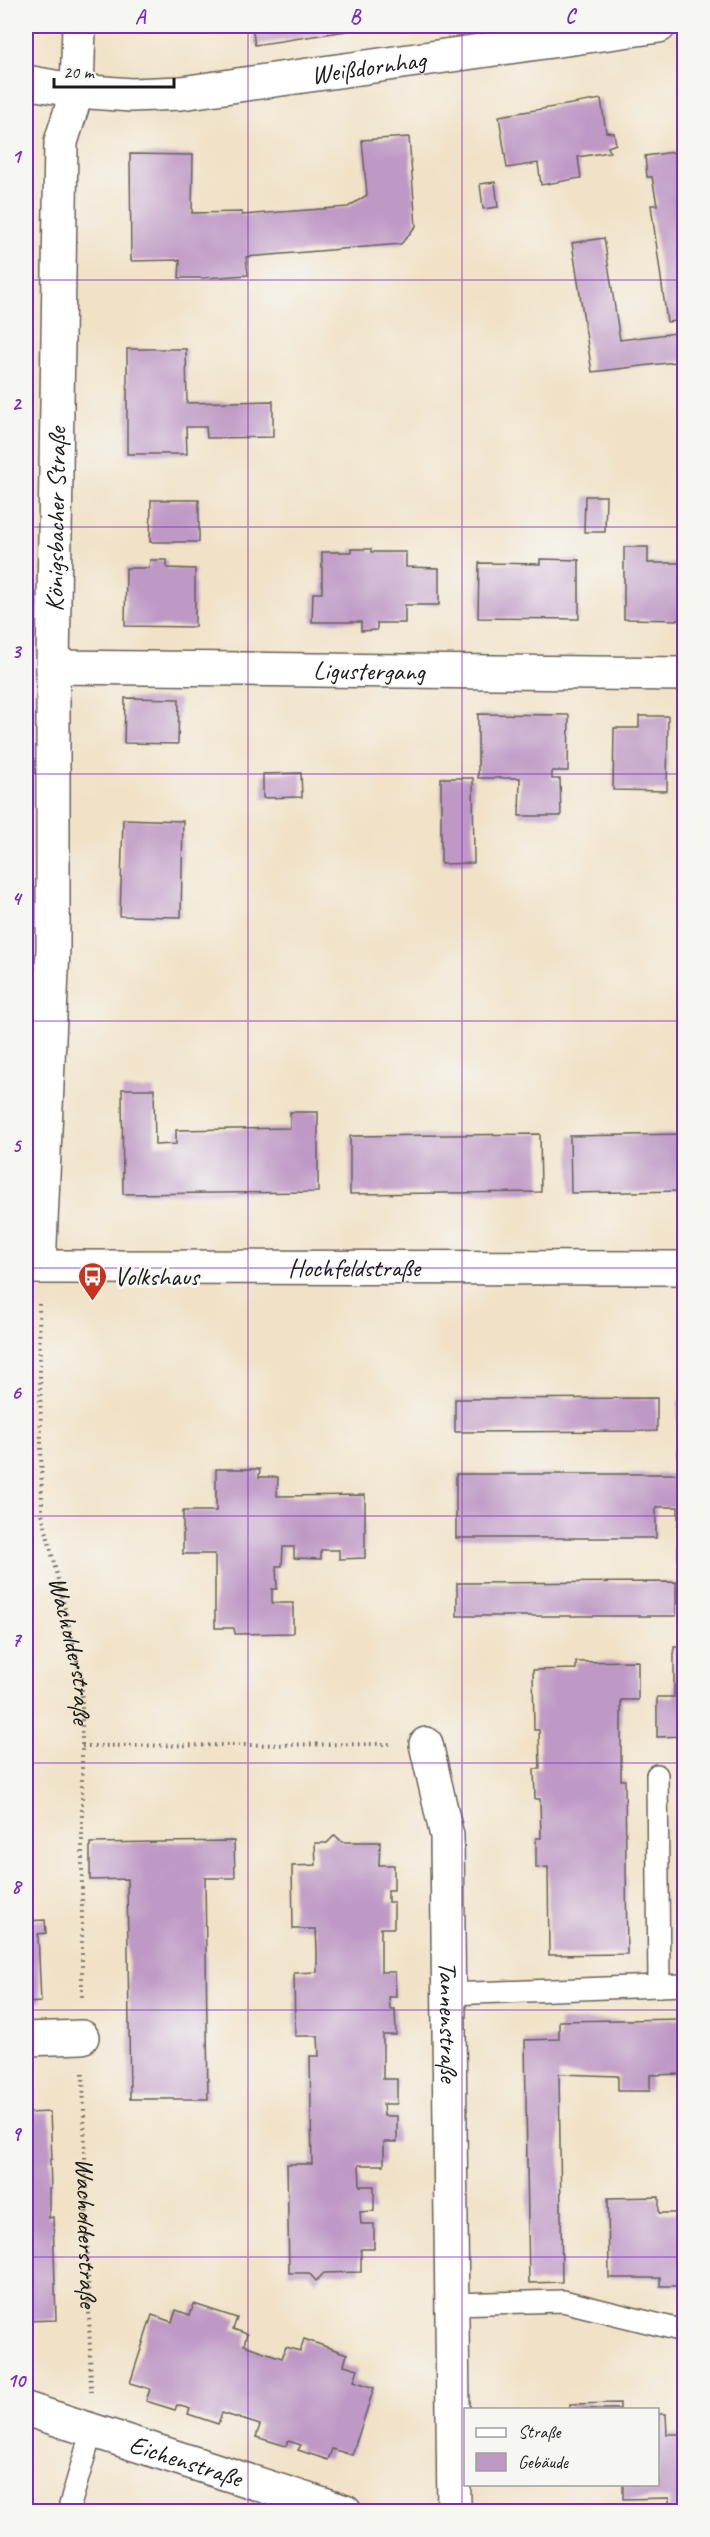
<svg xmlns="http://www.w3.org/2000/svg" width="710" height="2537" font-family="Caveat,sans-serif">
	<style>
		.building { fill: #be99c5 }
		.lines { fill: none; stroke-linecap: round; stroke-linejoin: round }
		.service-casing { stroke: #676158; stroke-width: 24 }
		.minor-casing { stroke: #676158; stroke-width: 36 }
		.path { stroke: #676158; stroke-width: 4; stroke-dasharray: 1.5 4.5; stroke-linecap: butt }
		.service { stroke: #fff; stroke-width: 21 }
		.minor { stroke: #fff; stroke-width: 33 }
		.grid { fill: none; stroke: #7b2cbf; stroke-width: 1.5; stroke-opacity: 0.55 }
		.labels { text-anchor: middle; dominant-baseline: central; stroke-width: 6; stroke-linejoin: round; paint-order: stroke }
		.street-label { font-size: 26px; fill: #1c1c1c; stroke: #f6f6f2 }
		.poi-label { font-size: 26px; fill: #1c1c1c; stroke: #f6f6f2; text-anchor: start }
		.neatline { fill: none; stroke: #7b2cbf; stroke-width: 2 }
		.grid-label { font-size: 20px; text-anchor: middle; font-weight: bold; fill: #7b2cbf }
	</style>
	<rect width="100%" height="100%" fill="#f6f6f2"/>
	<filter id="ink" filterUnits="userSpaceOnUse"><feTurbulence type="fractalNoise" baseFrequency=".0167" numOctaves="2"/><feDisplacementMap in="SourceGraphic" scale="12" xChannelSelector="R" yChannelSelector="G"/><feConvolveMatrix kernelMatrix="1 2 1 2 8 2 1 2 1" color-interpolation-filters="sRGB"/></filter>
	<filter id="wash" filterUnits="userSpaceOnUse"><feTurbulence type="fractalNoise" baseFrequency=".008" numOctaves="4" result="noise"/><feDisplacementMap in="SourceGraphic" scale="24" xChannelSelector="R" yChannelSelector="G"/><feGaussianBlur stdDeviation="1.35" result="paint"/><feColorMatrix in="noise" values="0 0 0 0 0 0 0 0 0 0 0 0 0 0 0 0 0 1.4 0 .05"/><feComposite in="paint" operator="in"/></filter>
	<g filter="url(#wash)">
		<rect width="100%" height="100%" fill="#f1e2c7"/>
		<g id="blocks">
			<g class="building">
				<path d="M252,26H372V27L255,45Z"/>
				<path d="M601,99L606,132L614,133L616,144L608,147L610,152L578,157L581,178L541,185L538,163L507,168L499,116Z"/>
				<path d="M409,137L416,226L401,244L246,257L248,275L203,278H179L180,260L131,261L130,154L193,155L192,213L242,212V215L348,207L367,195L362,140Z"/>
				<path d="M681,151L684,198V320L667,322L651,205H657L652,177H647L645,156Z"/>
				<path d="M495,182L498,207L483,209L480,184Z"/>
				<path d="M604,238L620,340L684,332V361L592,372L572,243Z"/>
				<path d="M127,349H186L187,403L273,401V437L207,438L206,427H186L187,454H127Z"/>
				<path d="M585,496H606L605,532H584Z"/>
				<path d="M151,500H199V542H150Z"/>
				<path d="M624,547H648V563H684V620L624,619Z"/>
				<path d="M351,549H371V552H406V567L439,568V605H405V623H377V630L361,631V622H312L313,593H322V552H351Z"/>
				<path d="M540,559L579,560V619L478,618L479,563L540,564Z"/>
				<path d="M150,560H167V568L195,569V627L125,626L126,568H149Z"/>
				<path d="M125,698L179,699L178,744L124,743Z"/>
				<path d="M478,714L569,715L568,771H552V779H560L561,816H519L520,778H478Z"/>
				<path d="M639,716H668L667,791L613,790L614,728H639Z"/>
				<path d="M301,773L302,797L263,798V774Z"/>
				<path d="M441,778H473L474,863L441,864Z"/>
				<path d="M123,819L183,821L181,917L120,916Z"/>
				<path d="M122,1089H154L155,1145L176,1144V1130L290,1128V1112H318V1192L123,1194Z"/>
				<path d="M540,1134L541,1192L350,1194V1136Z"/>
				<path d="M684,1134V1191L571,1193L570,1136Z"/>
				<path d="M657,1398V1431L455,1432V1399Z"/>
				<path d="M678,1401H684V1604H678V1507H656V1538H456V1474H678Z"/>
				<path d="M216,1469H260L259,1477H278L277,1496L365,1495V1558L339,1559V1550H321V1559L294,1558V1547H283L282,1566H276L277,1589H272V1603H293V1633L235,1634L234,1628H215V1554H183V1511H216Z"/>
				<path d="M676,1582V1616H457V1583Z"/>
				<path d="M674,1647H684V1736L657,1737V1697H674Z"/>
				<path d="M638,1661V1700H621V1780H625L627,1954L549,1955L548,1867L536,1868V1838H541L540,1799H535L534,1769H540L539,1730H534L533,1670L576,1669V1662Z"/>
				<path d="M335,1835L342,1842H380L379,1865H394V1890H388V1902H394V1928H381V1972H395L396,1997H389L390,2009H395L396,2035H383V2079H397V2104H383L384,2116H397V2142H384V2165H359L360,2186H374V2211L360,2212L361,2224H374V2249H361V2272L324,2273L316,2281L309,2273H289L287,2164H312L310,2056H319L318,2036H295L294,1973L317,1972V1951L316,1929H293L292,1866L316,1865L315,1843H327Z"/>
				<path d="M234,1841L235,1878H205L208,2099H130L127,1879L90,1880V1843Z"/>
				<path d="M45,1920L46,1933L38,1934L41,2002L26,2003V1921Z"/>
				<path d="M684,2019V2074L650,2075V2091H618V2076L559,2074L562,2282L529,2283L525,2040L559,2039V2021Z"/>
				<path d="M50,2112L52,2159H50L51,2189H49V2218L53,2217L56,2320L26,2321V2113Z"/>
				<path d="M659,2197V2213H684V2286H660V2278H609L608,2198Z"/>
				<path d="M194,2304L237,2318L233,2329L247,2334L244,2345L282,2358L286,2347L300,2351L304,2339L347,2354L344,2365L358,2369L354,2381L374,2388L352,2455L332,2449L328,2460L298,2450L301,2445L288,2441L286,2446L256,2437L260,2425L222,2413L218,2424L188,2414L190,2409L177,2405L175,2410L146,2401L150,2389L130,2383L152,2315L172,2322L176,2310L190,2315Z"/>
				<path d="M620,2403V2409H570V2404Z"/>
				<path d="M658,2414H666L667,2434H684V2509L669,2510V2498L623,2499V2484H658Z"/>
			</g>
		</g>
	</g>
	<g filter="url(#ink)">
		<use href="#blocks" fill-opacity="0" stroke="#676158" stroke-width="1.5"/>
		<g class="lines">
			<defs>
				<g id="service">
					<path d="M657,1775L659,1986"/>
					<path d="M448,1994L684,1985"/>
					<path d="M451,2304L563,2301L684,2331"/>
					<path d="M68,2512L92,2430"/>
				</g>
				<g id="minor">
					<path id="s3" d="M26,82L77,91L131,95L181,93L659,26"/>
					<path id="s4" d="M53,667L684,674"/>
					<path id="s5" d="M26,1267L684,1268"/>
					<path id="s6" d="M39,1267L53,948V667L61,142L77,91L79,26"/>
					<path id="s7" d="M426,1744L447,1836L454,2512"/>
					<path d="M26,2039L82,2037"/>
					<path id="s8" d="M26,2409L345,2512"/>
				</g>
			</defs>
			<use href="#service" class="service-casing"/>
			<use href="#minor" class="minor-casing"/>
			<g class="path">
				<path id="s1" d="M39,1304L42,1513L82,1680V1999"/>
				<path d="M82,1746L390,1744"/>
				<path id="s2" d="M83,2073L91,2392"/>
			</g>
			<use href="#service" class="service"/>
			<use href="#minor" class="minor"/>
		</g>
	</g>
	<path class="grid" d="M248,26V2512M462,26V2512M26,280H684M26,527H684M26,774H684M26,1021H684M26,1268H684M26,1516H684M26,1763H684M26,2010H684M26,2257H684"/>
	<defs>
		<symbol id="bus-pin" viewBox="-11 -11 22 30"><path d="M0 17L-7.5 6A9.5 9.5 0 1 1 7.5 6Z" fill="#c8321e" stroke="#f6f6f2"/><path d="M-5-6H5V4H4V6H2V4H-2V6H-4V4H-5ZM-3.5-4V0h7V-4ZM-3.5 1.2v1.5H-2V1.2ZM2 1.2v1.5H3.5V1.2Z" fill="#fff"/></symbol>
	</defs>
	<g fill-rule="evenodd">
		<use href="#bus-pin" x="76" y="1260" width="33" height="45"/>
	</g>
	<g class="labels">
		<g class="street-label">
			<text stroke="none"><textPath href="#s3" startOffset="345">Weißdornhag</textPath></text>
			<text stroke="none"><textPath href="#s6" startOffset="748">Königsbacher Straße</textPath></text>
			<text stroke="none"><textPath href="#s4" startOffset="316">Ligustergang</textPath></text>
			<text stroke="none"><textPath href="#s5" startOffset="328">Hochfeldstraße</textPath></text>
			<text stroke="none"><textPath href="#s1" startOffset="350">Wacholderstraße</textPath></text>
			<text stroke="none"><textPath href="#s7" startOffset="280">Tannenstraße</textPath></text>
			<text stroke="none"><textPath href="#s2" startOffset="160">Wacholderstraße</textPath></text>
			<text stroke="none"><textPath href="#s8" startOffset="168">Eichenstraße</textPath></text>
		</g>
		<g class="poi-label">
			<text x="114" y="1276">Volkshaus</text>
		</g>
	</g>
	<rect width="710" height="2537" fill="none" stroke="#f6f6f2" stroke-width="66"/>
	<rect x="464" y="2408" width="195" height="78" fill="#f6f6f2" stroke="#9f9f9c" stroke-width="1.5"/>
	<rect x="476" y="2428" width="30" height="9" fill="#ffffff" stroke="#9f9f9c" stroke-width="1.5"/>
	<text x="518" y="2438" font-size="18" fill="#1c1c1c">Straße</text>
	<rect x="476" y="2453" width="30" height="18" fill="#be99c5" stroke="#9f9f9c" stroke-width="1.5"/>
	<text x="518" y="2468" font-size="18" fill="#1c1c1c">Gebäude</text>
	<path d="M54 78v9h120v-9" fill="none" stroke="#1c1c1c" stroke-width="3"/>
	<text x="63" y="78" font-size="18" fill="#1c1c1c" stroke="#f6f6f2" stroke-width="4.5" paint-order="stroke">20 m</text>
	<rect x="33" y="33" width="644" height="2471" class="neatline"/>
	<g class="grid-label">
		<text x="140" y="23">A</text>
		<text x="355" y="23">B</text>
		<text x="570" y="23">C</text>
		<text x="16" y="163">1</text>
		<text x="16" y="410">2</text>
		<text x="16" y="658">3</text>
		<text x="16" y="905">4</text>
		<text x="16" y="1152">5</text>
		<text x="16" y="1399">6</text>
		<text x="16" y="1646">7</text>
		<text x="16" y="1893">8</text>
		<text x="16" y="2140">9</text>
		<text x="16" y="2387">10</text>
	</g>
</svg>
